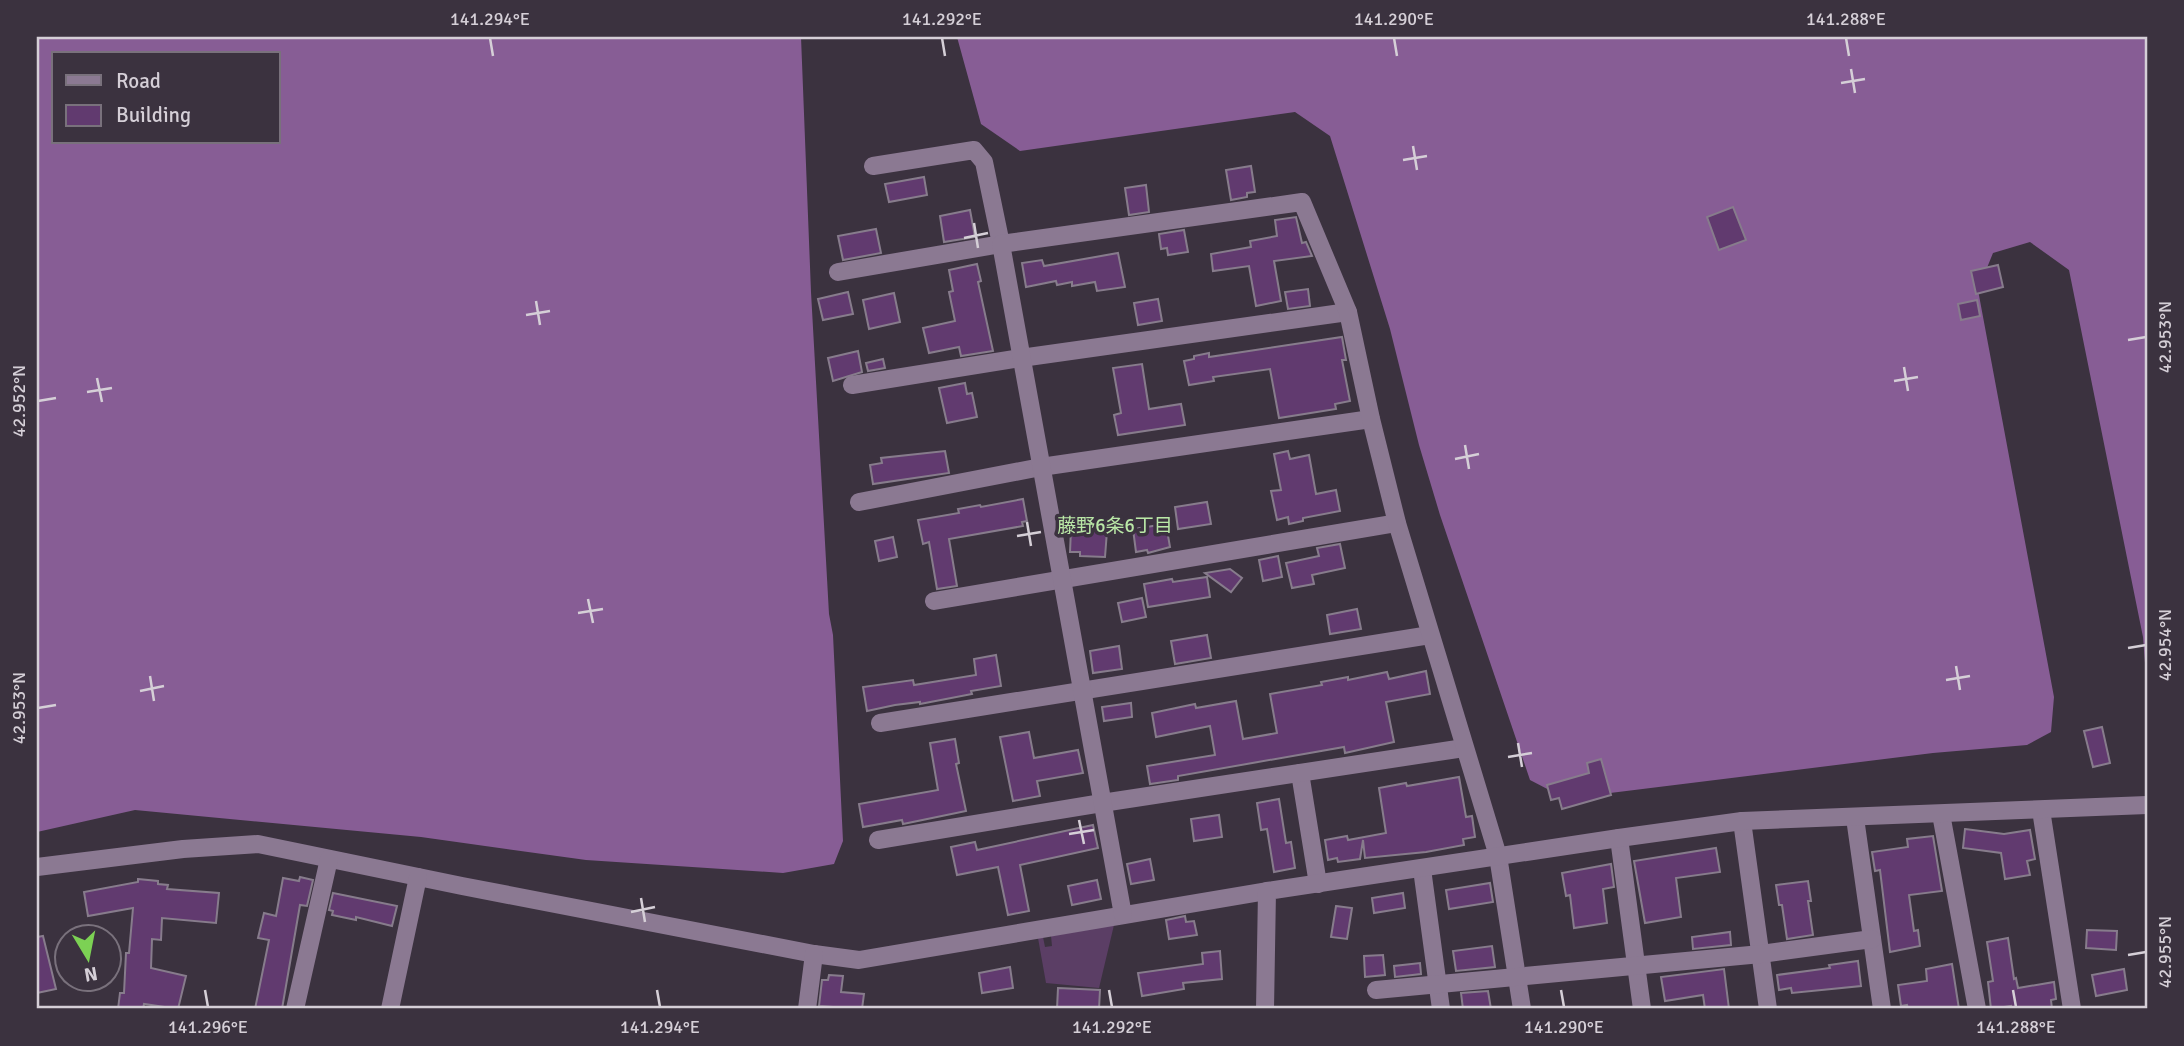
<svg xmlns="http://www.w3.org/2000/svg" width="2184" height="1046" font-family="Signika,'Noto Sans JP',sans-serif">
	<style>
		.green { fill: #5b3e65 }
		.forest { fill: #875d95; fill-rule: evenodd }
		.building { fill: #613a6f; stroke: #877c8c; stroke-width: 2 }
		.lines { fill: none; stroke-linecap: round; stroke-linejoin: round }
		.minor { stroke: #8b7992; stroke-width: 18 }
		.ticks { fill: none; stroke: #d5cfd7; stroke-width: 2.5 }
		.labels { text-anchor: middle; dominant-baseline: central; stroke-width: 7; stroke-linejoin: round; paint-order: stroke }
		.neighbourhood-label { font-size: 19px; fill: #bae8a7; stroke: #3b323f }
		.neatline { fill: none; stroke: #d5cfd7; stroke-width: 2.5 }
		.ticks-label { font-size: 18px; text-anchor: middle; fill: #d5cfd7 }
	</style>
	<rect width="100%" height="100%" fill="#3b323f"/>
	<path class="green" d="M1114,925L1099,988L1046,983L1038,938L1043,937L1045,947L1052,946L1051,936Z"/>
	<g class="forest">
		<path d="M37,37H801L811,292L829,614L833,635L843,841L834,864L783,873L586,860L421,837L135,810L37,832ZM54,54H278V142H54Z"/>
		<path d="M957,37H2147V689L2143,637L2069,270L2030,242L1993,253L1978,290L2054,697L2051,732L2027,745L1933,753L1594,795L1555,793L1530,780L1440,515L1419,445L1390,329L1330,136L1295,112L1020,151L981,124Z"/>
	</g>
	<g class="building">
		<path d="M1251,166L1255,192L1247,193V197L1231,200L1226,170Z"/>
		<path d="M924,177L927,195L889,202L885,184Z"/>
		<path d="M1146,185L1149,212L1129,215L1125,188Z"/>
		<path d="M1733,207L1746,240L1719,250L1707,217Z"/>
		<path d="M970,210L975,237L944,242L940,216Z"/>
		<path d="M1296,217L1302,243L1306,242L1312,256L1274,261L1281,301L1256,306L1249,266L1213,271L1211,254L1251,247L1250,241L1277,236L1275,220Z"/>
		<path d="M876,229L881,253L843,260L838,236Z"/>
		<path d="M1184,230L1188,252L1168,255L1167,248L1161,249L1159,234Z"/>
		<path d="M1118,253L1125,287L1097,291L1095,282L1072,286V282L1057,285L1056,281L1026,287L1022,263L1042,260L1044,266Z"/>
		<path d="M977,264L981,281L978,282L993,351L961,356L959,347L929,353L923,328L955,321L949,292L953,291L949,270Z"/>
		<path d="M1998,265L2003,287L1976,294L1971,271Z"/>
		<path d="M1308,289L1310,306L1288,309L1285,292Z"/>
		<path d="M848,292L853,314L823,320L818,299Z"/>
		<path d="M894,293L900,322L869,329L863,300Z"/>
		<path d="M1158,299L1162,321L1138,325L1134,303Z"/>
		<path d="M1977,300L1980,316L1961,320L1958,304Z"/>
		<path d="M1342,337L1346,360H1342L1350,401L1335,404L1336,409L1279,418L1270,369L1213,377L1214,381L1189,385L1184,361L1194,359V356L1209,353V357Z"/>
		<path d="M858,351L862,372L833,381L828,358Z"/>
		<path d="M883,359L885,368L868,371L866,363Z"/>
		<path d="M1142,364L1149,409L1181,404L1185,425L1118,435L1114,415L1121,413L1113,368Z"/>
		<path d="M965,383L967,394L972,393L977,417L947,423L939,388Z"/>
		<path d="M945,451L949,473L873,484L870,465L882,463L881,458Z"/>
		<path d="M1288,451L1290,459L1309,455L1316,494L1336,490L1340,511L1303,518V521L1289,524L1288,517L1277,520L1271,491L1281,490L1274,454Z"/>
		<path d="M1023,499L1027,521L1022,522L1023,526L949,539L957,586L937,589L929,542L923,544L918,520L959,513L958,509L980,505L981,507Z"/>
		<path d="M1207,502L1211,524L1178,529L1175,507Z"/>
		<path d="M1166,524L1170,547L1148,553L1147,550L1136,552L1133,529Z"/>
		<path d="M1071,529L1107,531L1105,557L1080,556V552H1070Z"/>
		<path d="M893,537L897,557L879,561L875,541Z"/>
		<path d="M1340,544L1345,568L1312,575L1314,584L1292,588L1286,563L1319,556L1317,548Z"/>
		<path d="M1278,556L1282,577L1263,581L1259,560Z"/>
		<path d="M1230,569L1242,578L1231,592L1205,573Z"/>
		<path d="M1207,577L1210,597L1148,607L1144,584L1172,579L1173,582Z"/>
		<path d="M1142,598L1146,617L1122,622L1118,603Z"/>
		<path d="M1357,609L1361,629L1330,634L1327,615Z"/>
		<path d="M1207,635L1211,658L1175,664L1171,641Z"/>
		<path d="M1119,646L1122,669L1093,673L1090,651Z"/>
		<path d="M996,655L1001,686L971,691L972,694L920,704V702L895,705L867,711L863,687L913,680L914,685L976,675L974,659Z"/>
		<path d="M1426,671L1430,694L1386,702L1394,742L1345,753L1344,747L1178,776V780L1150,784L1147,766L1215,755L1210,726L1156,737L1152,713L1195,704L1196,708L1236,701L1243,739L1277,733L1270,694L1322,685L1321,682L1348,677V680L1387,672L1389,679Z"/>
		<path d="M1131,703L1132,717L1104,721L1102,707Z"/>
		<path d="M2102,727L2110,763L2093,767L2084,731Z"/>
		<path d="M1029,732L1034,758L1078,750L1083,773L1037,781L1040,796L1013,801L1000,737Z"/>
		<path d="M955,739L959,763L956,764L966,811L903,824L902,820L863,827L859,804L938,790L930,743Z"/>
		<path d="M1601,759L1611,795L1562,809L1559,798L1551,800L1547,785L1589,773L1587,763Z"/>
		<path d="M1459,777L1466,817L1472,816L1475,837L1463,839L1464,845L1426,852L1365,858L1363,840L1360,859L1338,862L1337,858L1328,860L1325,840L1347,836L1348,840L1386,833L1379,788L1406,783L1407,786Z"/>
		<path d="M1279,799L1286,843L1291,842L1295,868L1274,872L1267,829L1261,830L1257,803Z"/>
		<path d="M1219,815L1222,837L1194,841L1191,819Z"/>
		<path d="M1093,825L1098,848L1020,865L1029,911L1008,915L998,867L957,875L951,847L975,842L977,850Z"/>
		<path d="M1965,829L2004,834L2030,830L2035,859L2027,861L2030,875L2005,879L2001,853L1963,848Z"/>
		<path d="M1933,836L1942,891L1909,895L1914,931L1918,930L1920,946L1890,952L1880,870L1875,871L1872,852L1908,847L1907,839Z"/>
		<path d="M1716,848L1720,872L1676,878L1681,917L1645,923L1634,861Z"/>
		<path d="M1150,859L1154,880L1131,884L1127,864Z"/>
		<path d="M1611,864L1614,887L1603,889L1607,923L1574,928L1570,895L1566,896L1562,873Z"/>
		<path d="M300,877L313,880L307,906L300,905L282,1009H255L269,940L258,938L264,913L276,916L283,878L299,881Z"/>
		<path d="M138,879L158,881V884L168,885L167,889L219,893L216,923L162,918L161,940L152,939L151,968L186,976L178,1009L144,1004L143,1009H118L120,993H124L126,953H129L133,908L88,916L84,892L138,882Z"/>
		<path d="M1097,880L1101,899L1072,905L1068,886Z"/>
		<path d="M1808,881L1811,901H1808L1813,935L1787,939L1782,905H1779L1776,885Z"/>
		<path d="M1490,883L1493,902L1449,909L1446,890Z"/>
		<path d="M333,893L397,906L392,926L356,917V920L332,915L333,911L329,910Z"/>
		<path d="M1403,893L1405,908L1374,913L1372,898Z"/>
		<path d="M1336,906L1352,908L1347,939L1331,937Z"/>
		<path d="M1185,916L1186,922L1194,921L1197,935L1169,939L1166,920Z"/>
		<path d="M2087,930L2117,931L2116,950L2086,948Z"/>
		<path d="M1730,932L1731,945L1693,949L1692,937Z"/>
		<path d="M43,936L56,989L37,993V937Z"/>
		<path d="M2008,938L2014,979L2016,978L2018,988L2054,982L2056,999L2051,1000L2052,1009H2011V1006L1991,1009L1988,982L1993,981L1987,942Z"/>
		<path d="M1492,946L1495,967L1456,971L1453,951Z"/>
		<path d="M1220,951L1222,979L1183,983L1184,989L1142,996L1138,973L1203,964L1202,953Z"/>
		<path d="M1383,955L1385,975L1365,977L1364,956Z"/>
		<path d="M1858,961L1861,986L1792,993L1791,988L1779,990L1777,975L1830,968L1829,965Z"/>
		<path d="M1420,963L1421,974L1395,977L1394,966Z"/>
		<path d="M1952,964L1959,1009H1908L1907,1005L1901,1006L1898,985L1927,981L1926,969Z"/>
		<path d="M1010,967L1013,988L982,993L979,973Z"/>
		<path d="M1724,969L1729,1009H1705L1703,995L1665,1001L1661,977Z"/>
		<path d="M2124,969L2127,990L2096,996L2092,975Z"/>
		<path d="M829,975L843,976L841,992L864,994L862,1009L819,1006L822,980H828Z"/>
		<path d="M1058,988L1100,990L1099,1009H1057Z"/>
		<path d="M1488,991L1491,1009H1463L1461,993Z"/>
	</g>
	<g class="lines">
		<g class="minor">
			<path d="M838,272L1001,244L984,162L974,150L873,166"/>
			<path d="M852,385L1021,358L1348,312"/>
			<path d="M859,502L1041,467L1371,419"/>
			<path d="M934,601L1397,523"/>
			<path d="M880,723L1430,635"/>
			<path d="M1300,773L1318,884"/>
			<path d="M2041,810L2072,1009"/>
			<path d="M1941,814L1977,1009"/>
			<path d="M1855,818L1882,1009"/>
			<path d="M1742,821L1768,1009"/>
			<path d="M1619,838L1642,1009"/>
			<path d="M878,840L1102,803L1464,748"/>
			<path d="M37,867L183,849L258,844L462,886L814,954L859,960L1267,891"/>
			<path d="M1422,869L1441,1009"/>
			<path d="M1123,915L1001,244L1302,202L1348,312L1371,419L1397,523L1498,856L1522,1009"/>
			<path d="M1376,990L1761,954L1872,939"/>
			<path d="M295,1009L329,859"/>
			<path d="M390,1009L418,877"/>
			<path d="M807,1009L814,954"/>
			<path d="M1265,1009L1267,891L1619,838L1742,821L2147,805"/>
		</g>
	</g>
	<path class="ticks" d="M490,38L493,56M942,38L945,56M1394,38L1397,56M1846,38L1849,56M1851,69L1855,93M1841,83L1865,79M1413,146L1417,170M1403,160L1427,156M974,223L978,248M964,238L988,233M536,301L540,325M526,315L550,311M2128,340L2146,337M1904,367L1908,391M97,378L102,402M1894,381L1918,377M87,392L112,388M38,401L56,398M1465,445L1469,469M1455,459L1479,454M1027,522L1031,546M1017,536L1041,532M588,599L593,623M578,613L603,609M2128,648L2146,645M1956,666L1960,690M150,676L154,701M1946,680L1970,676M140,691L164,686M38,708L56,705M1518,743L1522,767M1508,757L1532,753M1079,820L1084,844M1069,834L1094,830M641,898L645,922M631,912L655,907M2128,955L2146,952M205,990L208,1007M657,990L660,1007M1109,990L1112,1007M1561,990L1564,1007M2013,990L2016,1007"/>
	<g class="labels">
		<g class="neighbourhood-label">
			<text x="1115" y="526">藤野6条6丁目</text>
		</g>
	</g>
	<rect width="2184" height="1046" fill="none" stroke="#3b323f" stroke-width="77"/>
	<rect x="52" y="52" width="228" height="91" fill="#3b323f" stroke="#79717c" stroke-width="2"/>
	<rect x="66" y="75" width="35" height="10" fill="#8b7992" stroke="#79717c" stroke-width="2"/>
	<text x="116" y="88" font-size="21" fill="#d5cfd7">Road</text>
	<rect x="66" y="105" width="35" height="21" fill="#613a6f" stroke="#79717c" stroke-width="2"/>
	<text x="116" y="122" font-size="21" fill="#d5cfd7">Building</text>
	<g transform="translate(88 958) rotate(170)"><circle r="33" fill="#3b323f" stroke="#79717c" stroke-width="2"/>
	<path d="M0-5L12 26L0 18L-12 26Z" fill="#7cd154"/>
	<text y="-10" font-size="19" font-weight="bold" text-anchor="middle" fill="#d5cfd7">N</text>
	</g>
	<rect x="38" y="38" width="2108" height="969" class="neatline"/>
	<g class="ticks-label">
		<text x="490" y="25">141.294°E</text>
		<text x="942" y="25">141.292°E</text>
		<text x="1394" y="25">141.290°E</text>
		<text x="1846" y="25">141.288°E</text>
		<text transform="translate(2165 337) rotate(-90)" y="6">42.953°N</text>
		<text transform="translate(19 401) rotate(-90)" y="6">42.952°N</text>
		<text transform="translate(2165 645) rotate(-90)" y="6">42.954°N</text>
		<text transform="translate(19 708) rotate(-90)" y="6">42.953°N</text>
		<text transform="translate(2165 952) rotate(-90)" y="6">42.955°N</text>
		<text x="208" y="1033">141.296°E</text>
		<text x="660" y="1033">141.294°E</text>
		<text x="1112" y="1033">141.292°E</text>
		<text x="1564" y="1033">141.290°E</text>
		<text x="2016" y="1033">141.288°E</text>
	</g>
</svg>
